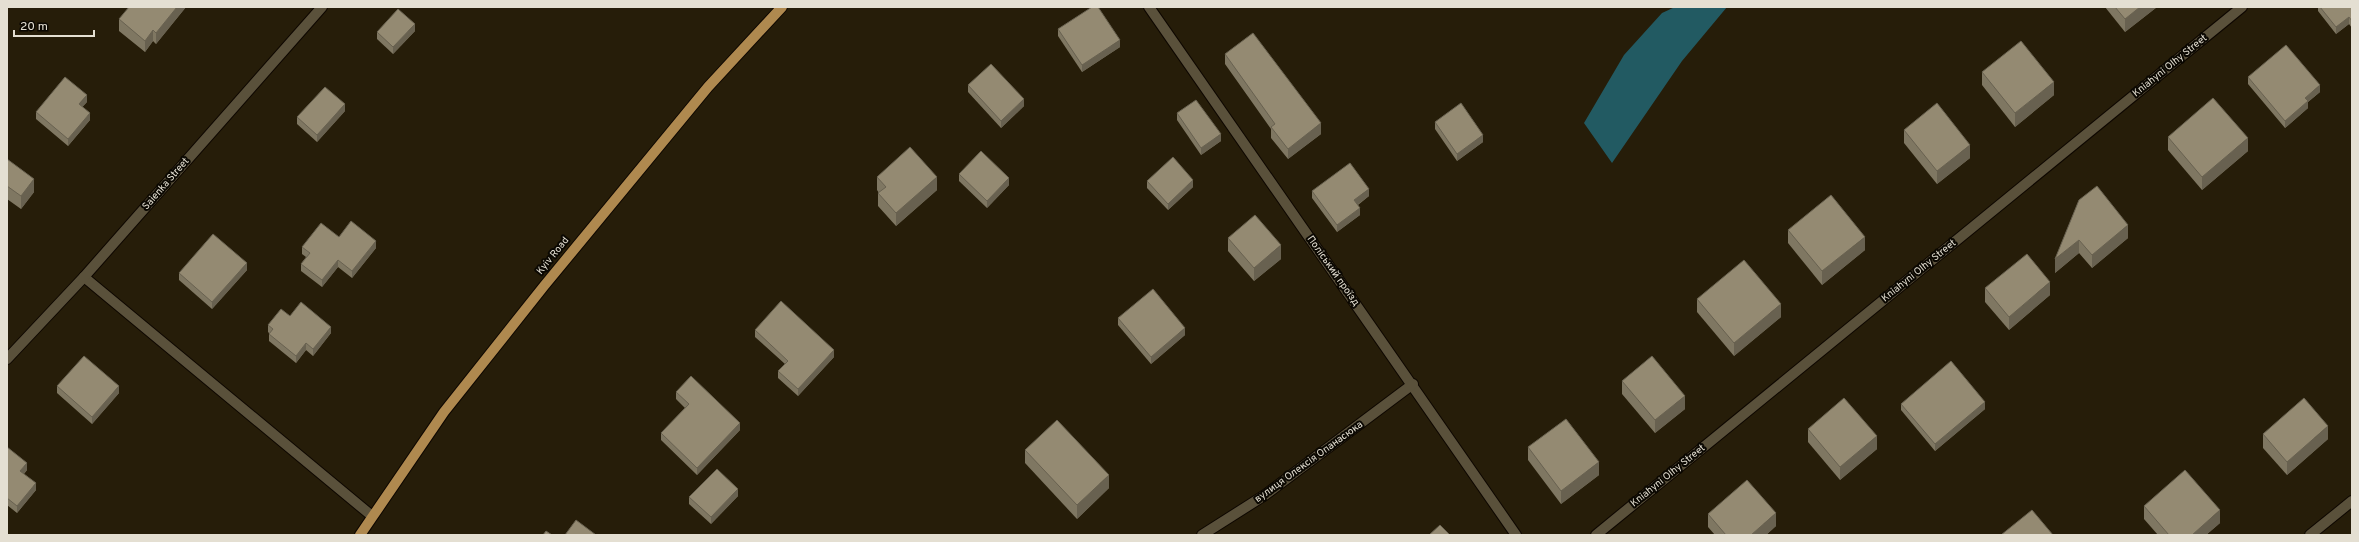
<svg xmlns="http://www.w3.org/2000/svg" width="2359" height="542" font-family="Overpass,sans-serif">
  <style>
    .water { fill: #225a62 }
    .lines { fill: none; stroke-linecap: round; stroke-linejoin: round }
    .minor-casing { stroke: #0e0700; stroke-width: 12 }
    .major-casing { stroke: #0e0700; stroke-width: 12 }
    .minor { stroke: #5a513b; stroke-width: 10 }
    .major { stroke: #af894f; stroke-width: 10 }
    .wall { fill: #7f7762 }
    .shaded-wall { fill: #686150 }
    .building { fill: #948a72; stroke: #686150 }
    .labels { text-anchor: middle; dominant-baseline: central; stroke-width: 4; stroke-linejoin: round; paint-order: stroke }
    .street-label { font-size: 10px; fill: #e4dfd2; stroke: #0b0802 }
  </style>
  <rect width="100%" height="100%" fill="#261d09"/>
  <polygon class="water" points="1675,7 1727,7 1682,61 1612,163 1584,123 1624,55 1662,13"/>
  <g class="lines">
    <defs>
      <g id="minor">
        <polyline points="1149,7 1516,535"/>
        <polyline points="84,277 372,516"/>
        <polyline points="7,359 84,277 322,7"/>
        <polyline points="1202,535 1265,495 1413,384"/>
        <polyline points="1596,535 2242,7"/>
        <polyline points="2310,535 2352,501"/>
      </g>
      <polyline id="major" points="360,535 444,412 544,286 708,87 782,7"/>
    </defs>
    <use href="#minor" class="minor-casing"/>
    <use href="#major" class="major-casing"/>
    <use href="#minor" class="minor"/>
    <use href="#major" class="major"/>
  </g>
  <g class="wall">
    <polygon points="186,7 156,44 153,41 145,52 119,31 119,19"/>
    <polygon points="2105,7 2157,7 2125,32"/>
    <polygon points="2318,7 2352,7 2352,28 2349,24 2336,34 2318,11"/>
    <polygon points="1058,29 1120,47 1082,72 1058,36"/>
    <polygon points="415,31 393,54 377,39 377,32"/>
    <polygon points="1225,54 1321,134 1288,159 1271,138 1271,129 1225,64"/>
    <polygon points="1982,72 2054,95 2015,127 1982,85"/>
    <polygon points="2248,77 2320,92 2308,102 2308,108 2285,128 2248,84"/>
    <polygon points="968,85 1024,106 1001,128 968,92"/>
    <polygon points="87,102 82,107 90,120 68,146 36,119 36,112"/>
    <polygon points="345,111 317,142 297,124 297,117"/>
    <polygon points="1177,113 1221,141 1201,155 1177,120"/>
    <polygon points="1435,122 1483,142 1457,161 1435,129"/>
    <polygon points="1904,130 1970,158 1937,184 1904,143"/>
    <polygon points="2168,137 2248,151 2202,190 2168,150"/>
    <polygon points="7,159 34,192 21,209 7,199"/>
    <polygon points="959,174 1009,185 987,208 959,181"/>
    <polygon points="877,177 937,190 896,226 878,206 878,193 879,193 877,190"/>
    <polygon points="1147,181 1193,187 1168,210 1147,188"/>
    <polygon points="1312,191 1369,196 1358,205 1360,215 1337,232 1312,198"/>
    <polygon points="2079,200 2128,238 2092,268 2079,253 2055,273"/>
    <polygon points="1788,230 1865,250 1822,285 1788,243"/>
    <polygon points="339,237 376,248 352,278 338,267 322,287 301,271 301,264 306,257 302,254 302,247"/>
    <polygon points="1228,238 1281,259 1254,281 1228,251"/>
    <polygon points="247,270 212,309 179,280 179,273"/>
    <polygon points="1985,288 2050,295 2009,330 1985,302"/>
    <polygon points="1697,299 1781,317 1734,356 1697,312"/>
    <polygon points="1118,318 1185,335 1151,364 1118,325"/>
    <polygon points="268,325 331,333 313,356 306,350 296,363 269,341 269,333 268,332"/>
    <polygon points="755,330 834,357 798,396 778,378 778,371 785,364 755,337"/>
    <polygon points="1622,381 1685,409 1655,433 1622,394"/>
    <polygon points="57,386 119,393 92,424 57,393"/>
    <polygon points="676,392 740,430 697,475 661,440 661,433 685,408 676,399"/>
    <polygon points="1901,404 1985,409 1935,451 1901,410"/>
    <polygon points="1808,429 1877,449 1840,480 1808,442"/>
    <polygon points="2263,434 2328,439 2287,475 2263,448"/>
    <polygon points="7,447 27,470 24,474 36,490 17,513 7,505"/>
    <polygon points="1528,447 1599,475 1561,504 1528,460"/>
    <polygon points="1025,450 1109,488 1077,519 1025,463"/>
    <polygon points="738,496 711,524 689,504 689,497"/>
    <polygon points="2144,506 2220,523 2206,535 2158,535 2144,519"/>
    <polygon points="1708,514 1776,526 1766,535 1715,535 1708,527"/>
  </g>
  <g class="shaded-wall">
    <polygon points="177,7 186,7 156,44 156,33"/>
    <polygon points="2140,7 2157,7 2125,32 2125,19"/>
    <polygon points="2349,17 2349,24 2336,34 2336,27"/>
    <polygon points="415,24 415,31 393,54 393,47"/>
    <polygon points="153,30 153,41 145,52 145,41"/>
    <polygon points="1120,40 1120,47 1082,72 1082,65"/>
    <polygon points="2054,82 2054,95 2015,127 2015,113"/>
    <polygon points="2320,85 2320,92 2308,102 2308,108 2285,128 2285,121 2305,98"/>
    <polygon points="87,95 87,102 79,111 79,104"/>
    <polygon points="1024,99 1024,106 1001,128 1001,121"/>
    <polygon points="345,104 345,111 317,142 317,135"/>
    <polygon points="90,113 90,120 68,146 68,139"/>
    <polygon points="1321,123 1321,134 1288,159 1288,149"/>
    <polygon points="1221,134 1221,141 1201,155 1201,148"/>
    <polygon points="1483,135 1483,142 1457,161 1457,154"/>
    <polygon points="2248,138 2248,151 2202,190 2202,177"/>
    <polygon points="1970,145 1970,158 1937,184 1937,171"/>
    <polygon points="937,177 937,190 896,226 896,213"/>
    <polygon points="1009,178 1009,185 987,208 987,201"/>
    <polygon points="34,179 34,192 21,209 21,196"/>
    <polygon points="1193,180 1193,187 1168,210 1168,204"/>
    <polygon points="1369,189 1369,196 1354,207 1354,200"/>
    <polygon points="1360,208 1360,215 1337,232 1337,225"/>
    <polygon points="2128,225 2128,238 2092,268 2092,255"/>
    <polygon points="1865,237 1865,250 1822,285 1822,271"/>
    <polygon points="2079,240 2079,253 2055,273 2055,259"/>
    <polygon points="376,241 376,248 352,278 352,271"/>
    <polygon points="1281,245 1281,259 1254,281 1254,268"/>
    <polygon points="338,260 338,267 322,287 322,280"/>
    <polygon points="247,263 247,270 212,309 212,302"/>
    <polygon points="2050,282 2050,295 2009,330 2009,317"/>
    <polygon points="1781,304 1781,317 1734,356 1734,343"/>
    <polygon points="331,327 331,333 313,356 313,349"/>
    <polygon points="1185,328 1185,335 1151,364 1151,357"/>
    <polygon points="306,343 306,350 296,363 296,356"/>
    <polygon points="834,350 834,357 798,396 798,389"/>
    <polygon points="119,386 119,393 92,424 92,417"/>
    <polygon points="1685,396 1685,409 1655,433 1655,420"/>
    <polygon points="1985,402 1985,409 1935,451 1935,444"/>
    <polygon points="740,423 740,430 697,475 697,468"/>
    <polygon points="2328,426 2328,439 2287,475 2287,462"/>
    <polygon points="1877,436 1877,449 1840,480 1840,467"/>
    <polygon points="1599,462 1599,475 1561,504 1561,491"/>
    <polygon points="27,463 27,470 20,478 20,471"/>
    <polygon points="1109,475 1109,488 1077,519 1077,505"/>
    <polygon points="36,483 36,490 17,513 17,506"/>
    <polygon points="738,489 738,496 711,524 711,517"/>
    <polygon points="2220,510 2220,523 2206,535 2192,535"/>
    <polygon points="1776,513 1776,526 1766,535 1751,535"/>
  </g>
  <g class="building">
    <polygon points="129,7 177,7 156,33 153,30 145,41 119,19"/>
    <polygon points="1092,7 1098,7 1120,40 1082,65 1058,29"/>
    <polygon points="2115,7 2140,7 2125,19"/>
    <polygon points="2320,7 2352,7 2352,21 2349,17 2336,27"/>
    <polygon points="398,9 415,24 393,47 377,32"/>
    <polygon points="1253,33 1321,123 1288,149 1271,127 1275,124 1225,54"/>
    <polygon points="2021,41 2054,82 2015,113 1982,72"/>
    <polygon points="2286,45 2320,85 2305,98 2308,101 2285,121 2248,77"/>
    <polygon points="991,64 1024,99 1001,121 968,85"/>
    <polygon points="65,77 87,95 79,104 90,113 68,139 36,112"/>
    <polygon points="325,87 345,104 317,135 297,117"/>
    <polygon points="2213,98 2248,138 2202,177 2168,137"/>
    <polygon points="1196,100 1221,134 1201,148 1177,113"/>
    <polygon points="1461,103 1483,135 1457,154 1435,122"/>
    <polygon points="1937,103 1970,145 1937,171 1904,130"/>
    <polygon points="910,147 937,177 896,213 878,193 886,187 877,177"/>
    <polygon points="981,151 1009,178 987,201 959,174"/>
    <polygon points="1173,157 1193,180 1168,204 1147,181"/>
    <polygon points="7,159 34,179 21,196 7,186"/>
    <polygon points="1350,163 1369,189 1354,200 1360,208 1337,225 1312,191"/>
    <polygon points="2097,186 2128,225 2092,255 2079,240 2055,259 2079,200"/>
    <polygon points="1831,195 1865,237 1822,271 1788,230"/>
    <polygon points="1255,215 1281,245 1254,268 1228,238"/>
    <polygon points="351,221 376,241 352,271 338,260 322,280 301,264 310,253 302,247 321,223 339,237"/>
    <polygon points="213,234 247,263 212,302 179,273"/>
    <polygon points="2027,254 2050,282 2009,317 1985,288"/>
    <polygon points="1744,260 1781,304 1734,343 1697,299"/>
    <polygon points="1153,289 1185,328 1151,357 1118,318"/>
    <polygon points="781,301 834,350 798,389 778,371 788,361 755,330"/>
    <polygon points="301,302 331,327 313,349 306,343 296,356 269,334 273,329 268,325 281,309 290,316"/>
    <polygon points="84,356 119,386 92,417 57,386"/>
    <polygon points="1652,356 1685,396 1655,420 1622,381"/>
    <polygon points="1951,361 1985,402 1935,444 1901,404"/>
    <polygon points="691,376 740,423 697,468 661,433 689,404 676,392"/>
    <polygon points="1844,398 1877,436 1840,467 1808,429"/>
    <polygon points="2304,398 2328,426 2287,462 2263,434"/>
    <polygon points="1566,419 1599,462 1561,491 1528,447"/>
    <polygon points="1057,420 1109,475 1077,505 1025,450"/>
    <polygon points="7,447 27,463 20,471 36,483 17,506 7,498"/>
    <polygon points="717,469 738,489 711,517 689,497"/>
    <polygon points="2185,470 2220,510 2192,535 2169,535 2144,506"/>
    <polygon points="1747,480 1776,513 1751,535 1726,535 1708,514"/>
    <polygon points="2032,510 2053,535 2001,535"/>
    <polygon points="576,520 596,535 565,535"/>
    <polygon points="1440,525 1450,535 1429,535"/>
    <polygon points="546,531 552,535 543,535"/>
  </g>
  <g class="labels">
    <g class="street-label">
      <text transform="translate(2170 66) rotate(-39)">Kniahyni Olhy Street</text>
      <text transform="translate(166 184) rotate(-49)">Saienka Street</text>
      <text transform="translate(553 256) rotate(-51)">Kyiv Road</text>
      <text transform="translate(1333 271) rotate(55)">Поліський проїзд</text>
      <text transform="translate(1919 271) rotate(-39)">Kniahyni Olhy Street</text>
      <text transform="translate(1309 462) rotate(-36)">вулиця Олексія Опанасюка</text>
      <text transform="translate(1668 476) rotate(-39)">Kniahyni Olhy Street</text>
    </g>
  </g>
  <rect width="2359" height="542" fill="none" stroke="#e4dfd2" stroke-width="16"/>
  <path d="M14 30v6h80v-6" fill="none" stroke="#e4dfd2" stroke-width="2"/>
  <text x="20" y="30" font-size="12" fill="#e4dfd2" stroke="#0b0802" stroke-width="3" paint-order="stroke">20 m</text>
</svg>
